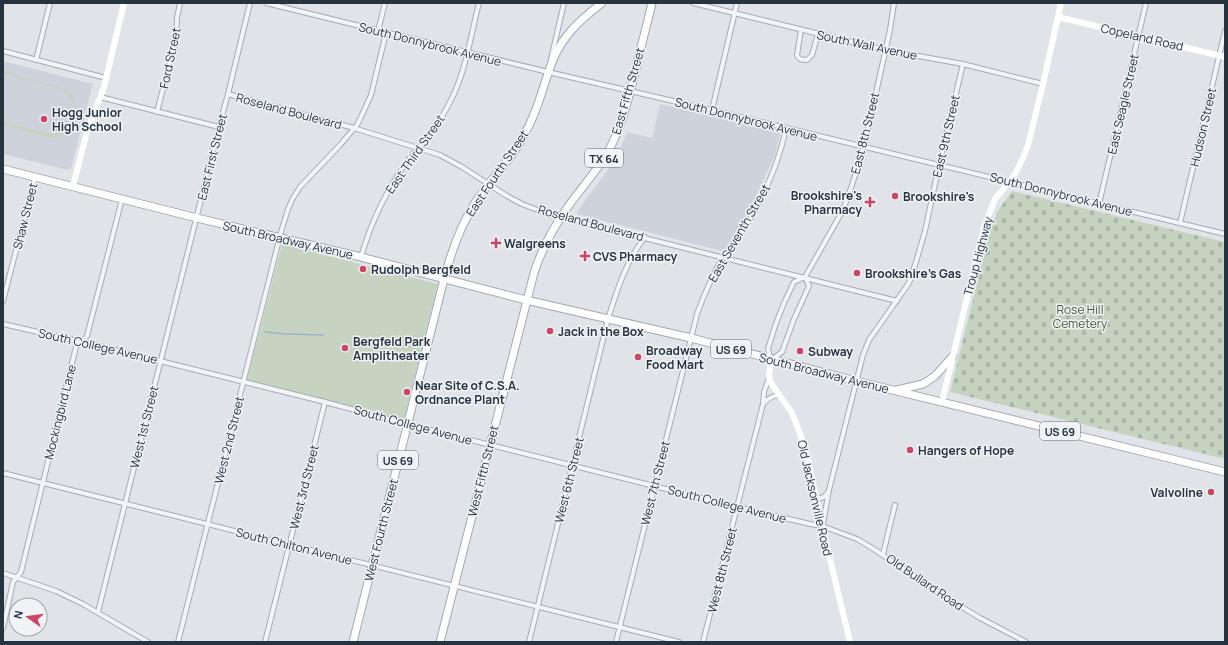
<svg xmlns="http://www.w3.org/2000/svg" width="1228" height="645" font-family="Manrope,sans-serif">
  <style>
    .built { fill: #ced3db }
    .cemetery { fill: url(#cemetery-stones) }
    .park { fill: #c7d3c1 }
    .lines { fill: none; stroke-linecap: round; stroke-linejoin: round }
    .stream { stroke: #9bb5c9; stroke-width: 1.5 }
    .street-casing { stroke: #a5abb3; stroke-width: 6 }
    .primary-casing { stroke: #9fa9b5; stroke-width: 9 }
    .street { stroke: #f3f4f7; stroke-width: 4 }
    .secondary { stroke: #fff; stroke-width: 6 }
    .primary { stroke: #fff; stroke-width: 7 }
    .poi-dot { fill: #ce4564; stroke: #eff3f6; stroke-width: 1.5 }
    .labels { text-anchor: middle; dominant-baseline: central; stroke-width: 3; stroke-linejoin: round; paint-order: stroke }
    .shield { fill: #eff3f6; stroke: #646d77; stroke-width: 1 }
    .shield-label { font-size: 11px; font-weight: bold; fill: #283340 }
    .street-label { font-size: 12px; fill: #283340; stroke: #eff3f6 }
    .poi-label { font-size: 12px; font-weight: bold; fill: #283340; stroke: #eff3f6; text-anchor: start }
    .park-label { font-size: 12px; fill: #405c36; stroke: #eff3f6 }
  </style>
  <defs>
    <pattern id="cemetery-stones" width="16" height="16" patternUnits="userSpaceOnUse"><rect width="16" height="16" fill="#c7d3c1"/><path d="M2 7V4a2 2 0 0 1 4 0v3zM10 15v-3a2 2 0 0 1 4 0v3z" fill="#abb6a7"/></pattern>
  </defs>
  <rect width="100%" height="100%" fill="#e0e4e9"/>
  <g class="built">
    <polygon points="3,61 93,84 71,168 68,170 3,154"/>
    <polygon points="660,104 780,133 776,152 759,190 743,221 726,247 722,251 577,214 579,209 606,172 620,150 627,132 652,138"/>
  </g>
  <polygon class="cemetery" points="1012,191 1225,242 1225,459 950,392 991,227 999,209"/>
  <g class="park">
    <polygon points="3,71 68,90 72,96 75,101 76,110 76,115 72,126 60,136 51,138 3,124 3,122 55,135 65,130 73,119 74,107 72,100 67,93 64,90 3,73"/>
    <polygon points="282,244 438,284 404,419 247,380"/>
  </g>
  <g class="lines">
    <polyline class="stream" points="265,332 285,334 324,335"/>
    <defs>
      <g id="street">
        <polyline points="266,3 548,72 712,110 1225,234"/>
        <polyline points="693,3 885,50 963,64 1043,84"/>
        <path d="M801,30L797,55C799,60 802,60 807,60L812,55L818,34"/>
        <polyline points="378,31 385,3"/>
        <polyline points="3,51 106,78"/>
        <polyline points="551,59 564,3"/>
        <polyline points="36,60 50,3"/>
        <polyline points="228,94 354,128 440,155 462,167 507,196 522,204 548,214 897,301"/>
        <polyline points="100,97 219,127"/>
        <polyline points="712,110 737,3"/>
        <polyline points="157,112 176,38 177,18 180,3"/>
        <polyline points="1099,204 1146,3"/>
        <polyline points="1180,223 1225,31"/>
        <path d="M361,257C371,222 387,189 409,159C415,150 423,144 429,136C437,125 445,112 451,100C466,71 471,34 479,3"/>
        <polyline points="805,277 809,286 794,319 782,352 771,360 768,349 775,326 784,303 794,282 805,277 817,256 843,210 851,188 864,147 890,30 894,3"/>
        <polyline points="3,301 35,177"/>
        <polyline points="3,324 82,342 160,361 325,402 407,424 738,507 810,524 822,526 857,539 872,548 952,601 980,618 1026,642"/>
        <path d="M763,404C768,398 772,396 779,395"/>
        <polyline points="3,473 679,642"/>
        <polyline points="817,499 824,497 828,492"/>
        <polyline points="823,524 829,490 863,355 869,340 909,283 916,262 925,231 939,165 963,64"/>
        <polyline points="883,554 895,505"/>
        <polyline points="3,573 56,591 83,604 148,642"/>
        <polyline points="98,612 219,127 228,94 250,3"/>
        <polyline points="3,628 13,582 21,572 76,347 87,336 122,199"/>
        <polyline points="178,642 281,232 288,209 293,198 300,187 340,145 357,125 361,117 371,95 386,33"/>
        <polyline points="265,642 325,402"/>
        <path d="M529,642L608,319C617,290 626,261 645,237"/>
        <path d="M616,642L697,314C704,295 712,276 722,259C729,247 739,238 746,226C764,196 779,163 786,128"/>
        <polyline points="703,642 763,404 764,392 769,378"/>
      </g>
      <g id="primary">
        <polyline points="3,169 197,218 361,257 526,300 691,338 856,381 1225,472"/>
        <polyline points="897,390 923,384 935,376 953,356"/>
        <path d="M353,642L444,279C451,253 460,226 475,203C485,187 497,174 508,160C515,151 521,141 526,131C539,109 543,84 553,60C563,35 581,19 602,3"/>
        <path d="M440,642L534,273C541,251 552,230 565,211C579,190 595,174 608,152C622,126 629,97 636,68C641,46 647,25 652,3"/>
      </g>
    </defs>
    <use href="#street" class="street-casing"/>
    <use href="#primary" class="primary-casing"/>
    <use href="#street" class="street"/>
    <g class="secondary">
      <polyline points="1058,17 1225,57"/>
      <polyline points="73,186 87,132 104,87 124,3"/>
      <polyline points="771,360 769,376 771,383 792,413 801,436 808,459 822,526 850,642"/>
      <polyline points="942,402 984,227 995,199 1014,176 1023,158 1028,145 1043,84 1061,3"/>
    </g>
    <use href="#primary" class="primary"/>
  </g>
  <g class="poi-dot">
    <circle cx="44" cy="119" r="4"/>
    <circle cx="895" cy="196" r="4"/>
    <path d="M868 196h4v4h4v4h-4v4h-4v-4h-4v-4h4z"/>
    <path d="M494 237h4v4h4v4h-4v4h-4v-4h-4v-4h4z"/>
    <path d="M583 250h4v4h4v4h-4v4h-4v-4h-4v-4h4z"/>
    <circle cx="363" cy="269" r="4"/>
    <circle cx="857" cy="273" r="4"/>
    <circle cx="550" cy="331" r="4"/>
    <circle cx="345" cy="348" r="4"/>
    <circle cx="800" cy="351" r="4"/>
    <circle cx="638" cy="357" r="4"/>
    <circle cx="407" cy="392" r="4"/>
    <circle cx="910" cy="450" r="4"/>
    <circle cx="1211" cy="492" r="4"/>
  </g>
  <g class="labels">
    <g class="shield">
      <rect x="585" y="149" width="38" height="18" rx="3"/>
      <rect x="711" y="340" width="40" height="18" rx="3"/>
      <rect x="1040" y="422" width="40" height="18" rx="3"/>
      <rect x="378" y="451" width="40" height="18" rx="3"/>
    </g>
    <g class="shield-label">
      <text x="604" y="158">TX 64</text>
      <text x="731" y="349">US 69</text>
      <text x="1060" y="431">US 69</text>
      <text x="398" y="460">US 69</text>
    </g>
    <g class="street-label">
      <text transform="translate(1142 37) rotate(13)">Copeland Road</text>
      <text transform="translate(430 44) rotate(14)">South Donnybrook Avenue</text>
      <text transform="translate(867 45) rotate(12)">South Wall Avenue</text>
      <text transform="translate(170 58) rotate(-78)">Ford Street</text>
      <text transform="translate(628 91) rotate(-74)">East Fifth Street</text>
      <text transform="translate(1123 104) rotate(-77)">East Seagle Street</text>
      <text transform="translate(289 111) rotate(15)">Roseland Boulevard</text>
      <text transform="translate(746 119) rotate(14)">South Donnybrook Avenue</text>
      <text transform="translate(1203 127) rotate(-77)">Hudson Street</text>
      <text transform="translate(865 133) rotate(-76)">East 8th Street</text>
      <text transform="translate(946 136) rotate(-77)">East 9th Street</text>
      <text transform="translate(415 154) rotate(-55)">East Third Street</text>
      <text transform="translate(212 157) rotate(-76)">East First Street</text>
      <text transform="translate(497 173) rotate(-56)">East Fourth Street</text>
      <text transform="translate(1061 194) rotate(14)">South Donnybrook Avenue</text>
      <text transform="translate(25 216) rotate(-76)">Shaw Street</text>
      <text transform="translate(591 223) rotate(15)">Roseland Boulevard</text>
      <text transform="translate(739 233) rotate(-60)">East Seventh Street</text>
      <text transform="translate(288 240) rotate(13)">South Broadway Avenue</text>
      <text transform="translate(978 256) rotate(-75)">Troup Highway</text>
      <text transform="translate(98 346) rotate(13)">South College Avenue</text>
      <text transform="translate(824 373) rotate(14)">South Broadway Avenue</text>
      <text transform="translate(60 412) rotate(-76)">Mockingbird Lane</text>
      <text transform="translate(413 425) rotate(15)">South College Avenue</text>
      <text transform="translate(144 427) rotate(-76)">West 1st Street</text>
      <text transform="translate(229 440) rotate(-76)">West 2nd Street</text>
      <text transform="translate(483 471) rotate(-76)">West Fifth Street</text>
      <text transform="translate(569 480) rotate(-76)">West 6th Street</text>
      <text transform="translate(655 483) rotate(-76)">West 7th Street</text>
      <text transform="translate(304 487) rotate(-76)">West 3rd Street</text>
      <text transform="translate(815 498) rotate(77)">Old Jacksonville Road</text>
      <text transform="translate(727 504) rotate(14)">South College Avenue</text>
      <text transform="translate(381 530) rotate(-76)">West Fourth Street</text>
      <text transform="translate(294 546) rotate(14)">South Chilton Avenue</text>
      <text transform="translate(722 570) rotate(-76)">West 8th Street</text>
      <text transform="translate(925 582) rotate(34)">Old Bullard Road</text>
    </g>
    <g class="poi-label">
      <text x="52" y="112">Hogg Junior<tspan x="52" dy="14">High School</tspan></text>
      <text x="862" y="195" text-anchor="end">Brookshire's<tspan x="862" dy="14">Pharmacy</tspan></text>
      <text x="903" y="196">Brookshire's</text>
      <text x="504" y="243">Walgreens</text>
      <text x="593" y="256">CVS Pharmacy</text>
      <text x="371" y="269">Rudolph Bergfeld</text>
      <text x="865" y="273">Brookshire's Gas</text>
      <text x="558" y="331">Jack in the Box</text>
      <text x="353" y="341">Bergfeld Park<tspan x="353" dy="14">Amplitheater</tspan></text>
      <text x="646" y="350">Broadway<tspan x="646" dy="14">Food Mart</tspan></text>
      <text x="808" y="351">Subway</text>
      <text x="415" y="385">Near Site of C.S.A.<tspan x="415" dy="14">Ordnance Plant</tspan></text>
      <text x="918" y="450">Hangers of Hope</text>
      <text x="1203" y="492" text-anchor="end">Valvoline</text>
    </g>
    <g class="park-label">
      <text x="1080" y="309">Rose Hill<tspan x="1080" dy="14">Cemetery</tspan></text>
    </g>
  </g>
  <rect width="1228" height="645" fill="none" stroke="#283340" stroke-width="8"/>
  <g transform="translate(28 617) rotate(284)"><circle r="19" fill="#eff3f6" stroke="#9fa6ad"/>
  <path d="M0-3L7 15L0 10L-7 15Z" fill="#ce4564"/>
  <text y="-6" font-size="11" font-weight="bold" text-anchor="middle" fill="#283340">N</text>
  </g>
</svg>
